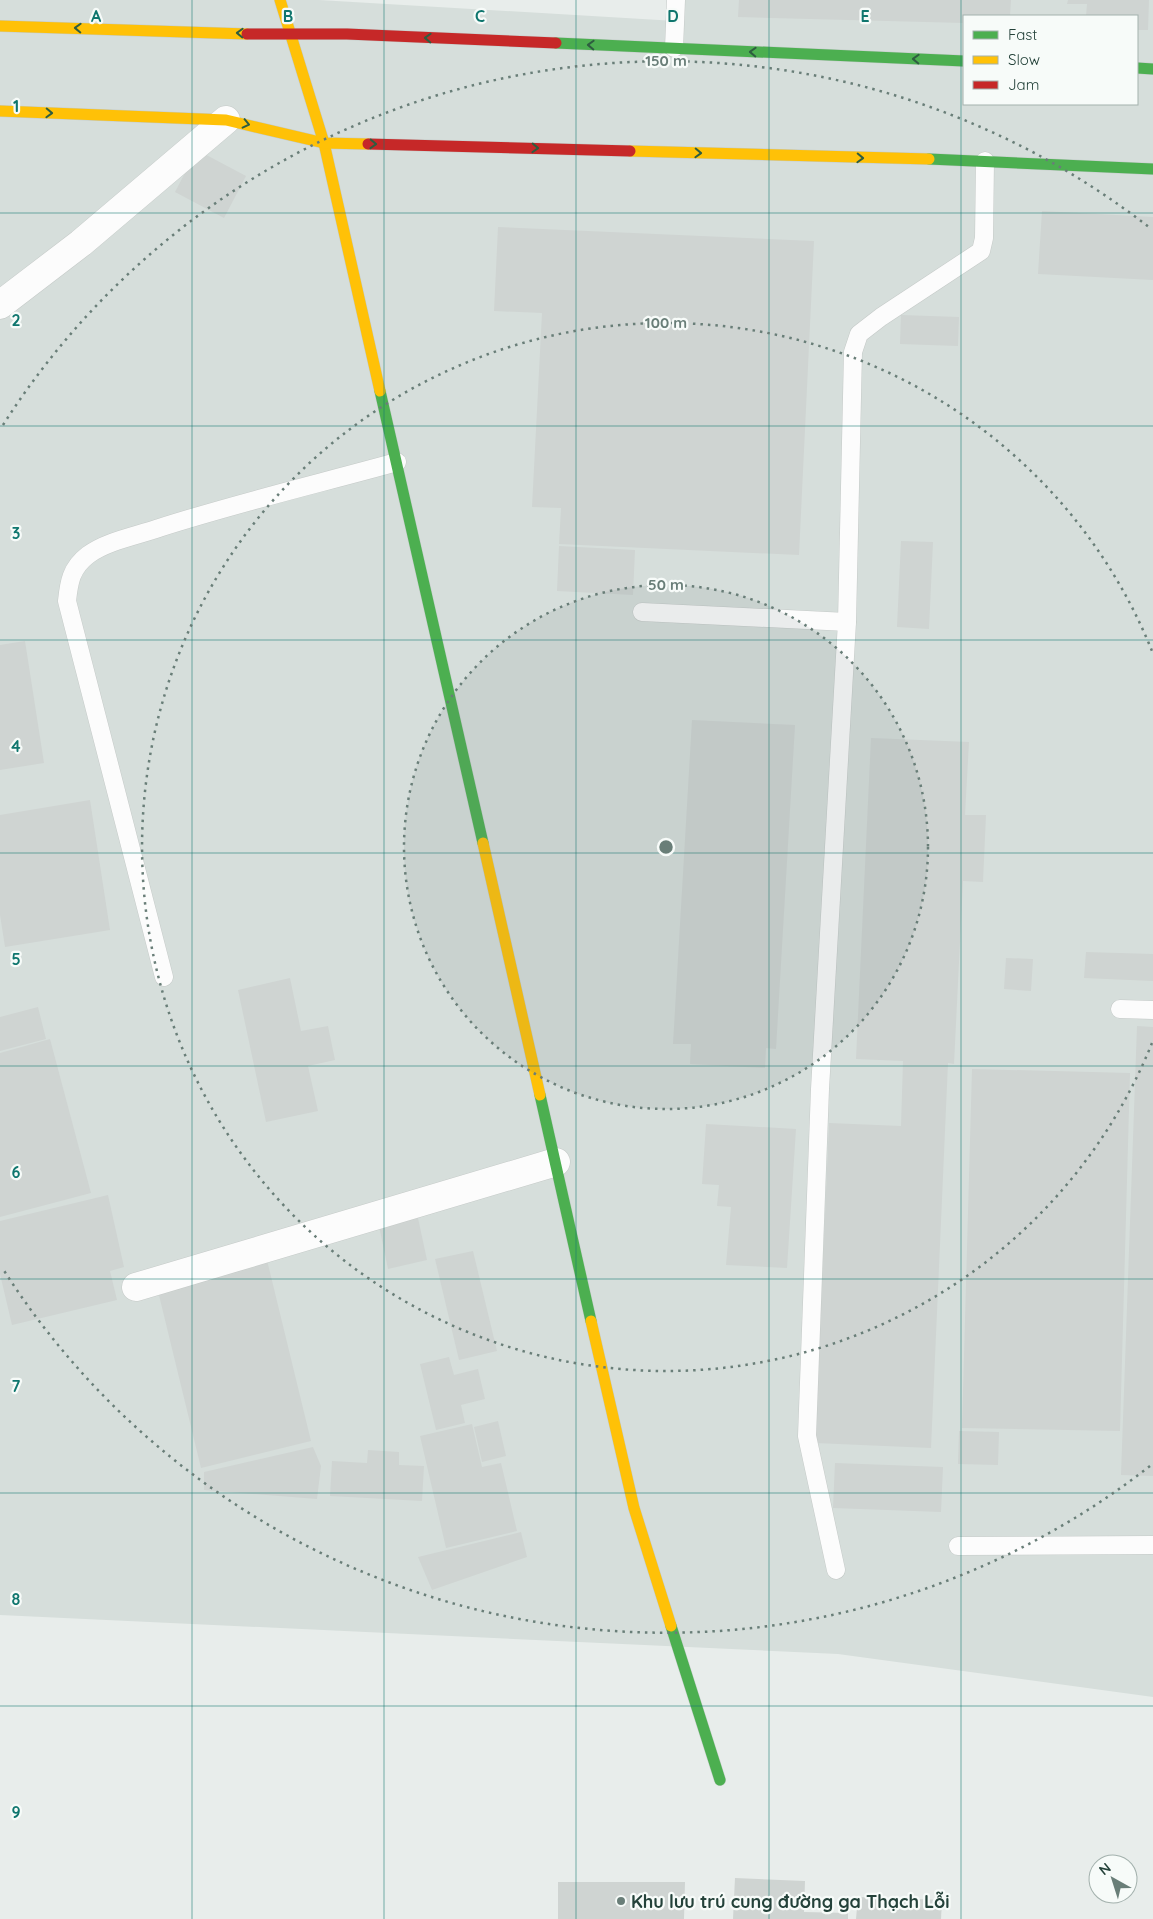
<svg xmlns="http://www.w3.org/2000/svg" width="1153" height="1919" font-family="Quicksand,sans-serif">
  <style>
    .built { fill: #d6dedb; fill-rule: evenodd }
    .building { fill: #cfd4d2 }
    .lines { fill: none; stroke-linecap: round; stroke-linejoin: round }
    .lane-casing { stroke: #c5cac8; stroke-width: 19 }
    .street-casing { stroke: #c5cac8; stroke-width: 29 }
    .fast-casing { stroke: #c3cbc8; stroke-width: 12 }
    .slow-casing { stroke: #c3cbc8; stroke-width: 12 }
    .jam-casing { stroke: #c3cbc8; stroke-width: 12 }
    .lane { stroke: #fcfcfc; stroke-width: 18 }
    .street { stroke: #fcfcfc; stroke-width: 28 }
    .fast { stroke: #4caf50; stroke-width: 11 }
    .slow { stroke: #ffc107; stroke-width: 11 }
    .jam { stroke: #c62828; stroke-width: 11 }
    .oneway { stroke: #2e5d40 }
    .grid { fill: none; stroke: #0f766e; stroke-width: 1; stroke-opacity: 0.55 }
    .ring { fill: none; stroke: #697e78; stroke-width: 2.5; stroke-dasharray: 2.5 5 }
    .poi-dot { fill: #697e78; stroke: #f7fbf9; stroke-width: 2 }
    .labels { text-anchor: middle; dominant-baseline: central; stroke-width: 4.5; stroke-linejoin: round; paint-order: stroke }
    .poi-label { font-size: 18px; font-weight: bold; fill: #24423a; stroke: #f7fbf9; text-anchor: start }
    .grid-label { font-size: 16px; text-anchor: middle; font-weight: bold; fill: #0f766e; stroke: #f7fbf9; stroke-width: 4.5; stroke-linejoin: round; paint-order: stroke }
    .centre { fill: #697e78; stroke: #f7fbf9; stroke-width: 2.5 }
    .ring-label { font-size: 15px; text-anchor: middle; font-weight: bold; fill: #697e78; stroke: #f7fbf9; stroke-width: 4.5; stroke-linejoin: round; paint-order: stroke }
  </style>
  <rect width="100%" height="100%" fill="#e8edeb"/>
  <path class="built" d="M0,0H319L676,21L678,0H1153V1697L838,1654L0,1615ZM964,16H1137V104H964Z"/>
  <g class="building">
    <polygon points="739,0 1011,0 1010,16 964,16 964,23 738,17"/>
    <polygon points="1068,0 1149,0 1148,30 1137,30 1137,16 1086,16 1087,4 1067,4"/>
    <polygon points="197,150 246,176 224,218 175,192"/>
    <polygon points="1042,211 1153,217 1153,280 1038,274"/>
    <polygon points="498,227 814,241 799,555 559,544 561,508 532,507 542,313 494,311"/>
    <polygon points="901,315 959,317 958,346 900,344"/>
    <polygon points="901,541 933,542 929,629 897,627"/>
    <polygon points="559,546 635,550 633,595 557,591"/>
    <polygon points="25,641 44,763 0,770 0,645"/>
    <polygon points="692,720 795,725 776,1049 766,1048 765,1068 690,1064 691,1044 673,1044"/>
    <polygon points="871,738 969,742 965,815 986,815 983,882 963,881 954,1064 948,1063 931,1448 815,1443 829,1123 901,1126 903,1061 856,1059"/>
    <polygon points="90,800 110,930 5,947 0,915 0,815"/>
    <polygon points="1086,952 1153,954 1153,981 1084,978"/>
    <polygon points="1006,958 1033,959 1031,991 1004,989"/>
    <polygon points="290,978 301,1031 328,1026 335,1060 308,1066 318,1111 266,1122 238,990"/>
    <polygon points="38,1007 46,1039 0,1051 0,1017"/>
    <polygon points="1137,1026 1153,1027 1153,1476 1121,1475"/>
    <polygon points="50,1039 91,1193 0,1217 0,1053"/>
    <polygon points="972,1069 1130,1073 1120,1431 962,1428"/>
    <polygon points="706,1124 796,1129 787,1268 726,1265 731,1207 717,1206 719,1185 702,1184"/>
    <polygon points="108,1195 124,1267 110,1271 117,1300 12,1325 0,1274 0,1221"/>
    <polygon points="418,1218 427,1260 388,1269 379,1226"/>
    <polygon points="473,1251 497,1351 459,1360 435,1259"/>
    <polygon points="267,1260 311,1441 201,1468 157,1287"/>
    <polygon points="449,1357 454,1375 478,1369 485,1399 461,1405 465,1423 436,1430 420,1364"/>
    <polygon points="498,1421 506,1456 482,1462 474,1427"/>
    <polygon points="472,1424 482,1467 501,1463 517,1531 446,1548 420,1436"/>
    <polygon points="959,1431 999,1432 998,1465 958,1464"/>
    <polygon points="313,1447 321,1466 317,1499 204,1490 204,1472"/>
    <polygon points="368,1450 399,1452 399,1465 424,1466 422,1501 330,1496 332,1461 367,1463"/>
    <polygon points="835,1463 943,1467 941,1512 833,1508"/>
    <polygon points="521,1532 527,1557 432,1590 418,1557"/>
    <polygon points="735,1878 805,1881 804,1912 848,1913 848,1919 733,1919"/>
    <polygon points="558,1882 685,1882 684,1919 558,1919"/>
    <polygon points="858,1897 942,1900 941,1919 856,1919"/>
  </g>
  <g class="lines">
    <defs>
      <g id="lane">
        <polyline points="674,48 676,0"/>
        <polyline points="642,612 847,622"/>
        <path d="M164,977L67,601C69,582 71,568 88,555C107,541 136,536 159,528C237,503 317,484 397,462"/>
        <polyline points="1120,1009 1153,1010"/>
        <polyline points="958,1546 1153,1545"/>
        <polyline points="836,1570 807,1436 820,1089 847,622 853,352 859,334 881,317 981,251 984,238 985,161"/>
      </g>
      <g id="street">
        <polyline points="0,305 81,243 226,120"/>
        <polyline points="136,1287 556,1162"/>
      </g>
      <g id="fast">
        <polyline points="556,43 964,61"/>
        <polyline points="1137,68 1153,69"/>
        <polyline points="929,159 1153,169"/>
        <polyline points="380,391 483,843"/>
        <polyline points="540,1095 591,1321"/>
        <polyline points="671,1626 720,1780"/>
      </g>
      <g id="slow">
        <polyline points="280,0 324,143 380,391"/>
        <polyline points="0,26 247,34"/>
        <polyline points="0,111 226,120 324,143 368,144"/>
        <polyline points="630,151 929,159"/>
        <polyline points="483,843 540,1095"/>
        <polyline points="591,1321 634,1508 671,1626"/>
      </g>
      <g id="jam">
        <polyline points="247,34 347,34 556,43"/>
        <polyline points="368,144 630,151"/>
      </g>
    </defs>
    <use href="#lane" class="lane-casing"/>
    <use href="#street" class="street-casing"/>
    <use href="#fast" class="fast-casing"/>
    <use href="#slow" class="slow-casing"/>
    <use href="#jam" class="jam-casing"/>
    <use href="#lane" class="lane"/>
    <use href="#street" class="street"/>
    <use href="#fast" class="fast"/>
    <use href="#slow" class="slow"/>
    <use href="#jam" class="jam"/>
  </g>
  <defs><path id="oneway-chevron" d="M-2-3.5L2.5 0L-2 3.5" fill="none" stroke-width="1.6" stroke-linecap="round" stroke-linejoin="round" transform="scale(1.25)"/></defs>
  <g class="oneway">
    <use href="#oneway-chevron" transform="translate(78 28) rotate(-178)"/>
    <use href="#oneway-chevron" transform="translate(240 33) rotate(-178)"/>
    <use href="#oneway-chevron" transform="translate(428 38) rotate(-178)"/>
    <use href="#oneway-chevron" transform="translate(591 45) rotate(-178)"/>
    <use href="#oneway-chevron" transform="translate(753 52) rotate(-178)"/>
    <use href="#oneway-chevron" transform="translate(916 59) rotate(-178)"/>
    <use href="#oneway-chevron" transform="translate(49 113) rotate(2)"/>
    <use href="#oneway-chevron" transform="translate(246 124) rotate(13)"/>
    <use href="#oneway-chevron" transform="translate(373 144) rotate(2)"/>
    <use href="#oneway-chevron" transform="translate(535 148) rotate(2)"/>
    <use href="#oneway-chevron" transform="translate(698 153) rotate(2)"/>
    <use href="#oneway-chevron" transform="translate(860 158) rotate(2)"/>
  </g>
  <path class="grid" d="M192,0V1919M384,0V1919M576,0V1919M769,0V1919M961,0V1919M0,213H1153M0,426H1153M0,640H1153M0,853H1153M0,1066H1153M0,1279H1153M0,1493H1153M0,1706H1153"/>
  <circle cx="666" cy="847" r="262" fill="#697e78" fill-opacity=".12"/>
  <g class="ring">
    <circle cx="666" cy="847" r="262"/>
    <path d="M1152 1043A524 524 0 1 1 1152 651"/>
    <path d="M1150 1466A786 786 0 0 1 3 1269M3 425A786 786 0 0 1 1150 228"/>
  </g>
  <circle class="poi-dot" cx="621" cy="1901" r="5"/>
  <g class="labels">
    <g class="poi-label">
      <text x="631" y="1901">Khu lưu trú cung đường ga Thạch Lỗi</text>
    </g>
  </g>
  <g class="grid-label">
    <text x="96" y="22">A</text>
    <text x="288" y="22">B</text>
    <text x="480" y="22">C</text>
    <text x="673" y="22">D</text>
    <text x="865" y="22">E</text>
    <text x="16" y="112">1</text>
    <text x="16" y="326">2</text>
    <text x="16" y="539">3</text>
    <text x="16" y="752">4</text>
    <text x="16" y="965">5</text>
    <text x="16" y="1178">6</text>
    <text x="16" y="1392">7</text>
    <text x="16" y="1605">8</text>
    <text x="16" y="1818">9</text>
  </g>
  <circle cx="666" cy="847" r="8" class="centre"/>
  <g class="ring-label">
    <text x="666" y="66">150 m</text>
    <text x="666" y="328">100 m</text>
    <text x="666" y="590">50 m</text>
  </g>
  <rect x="963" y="15" width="175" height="90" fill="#f7fbf9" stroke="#a3b1ad"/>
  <rect x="973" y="31" width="25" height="8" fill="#4caf50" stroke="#a3b1ad"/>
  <text x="1008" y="40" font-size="15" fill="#24423a">Fast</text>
  <rect x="973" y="56" width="25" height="8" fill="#ffc107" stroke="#a3b1ad"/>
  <text x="1008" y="65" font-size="15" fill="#24423a">Slow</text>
  <rect x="973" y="81" width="25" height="8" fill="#c62828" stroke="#a3b1ad"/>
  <text x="1008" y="90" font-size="15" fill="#24423a">Jam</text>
  <g transform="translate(1113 1879) rotate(321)"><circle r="24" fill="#f7fbf9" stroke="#a3b1ad"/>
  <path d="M0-4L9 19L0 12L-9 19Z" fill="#697e78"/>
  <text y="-8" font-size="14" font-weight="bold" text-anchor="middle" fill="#24423a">N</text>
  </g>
</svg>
